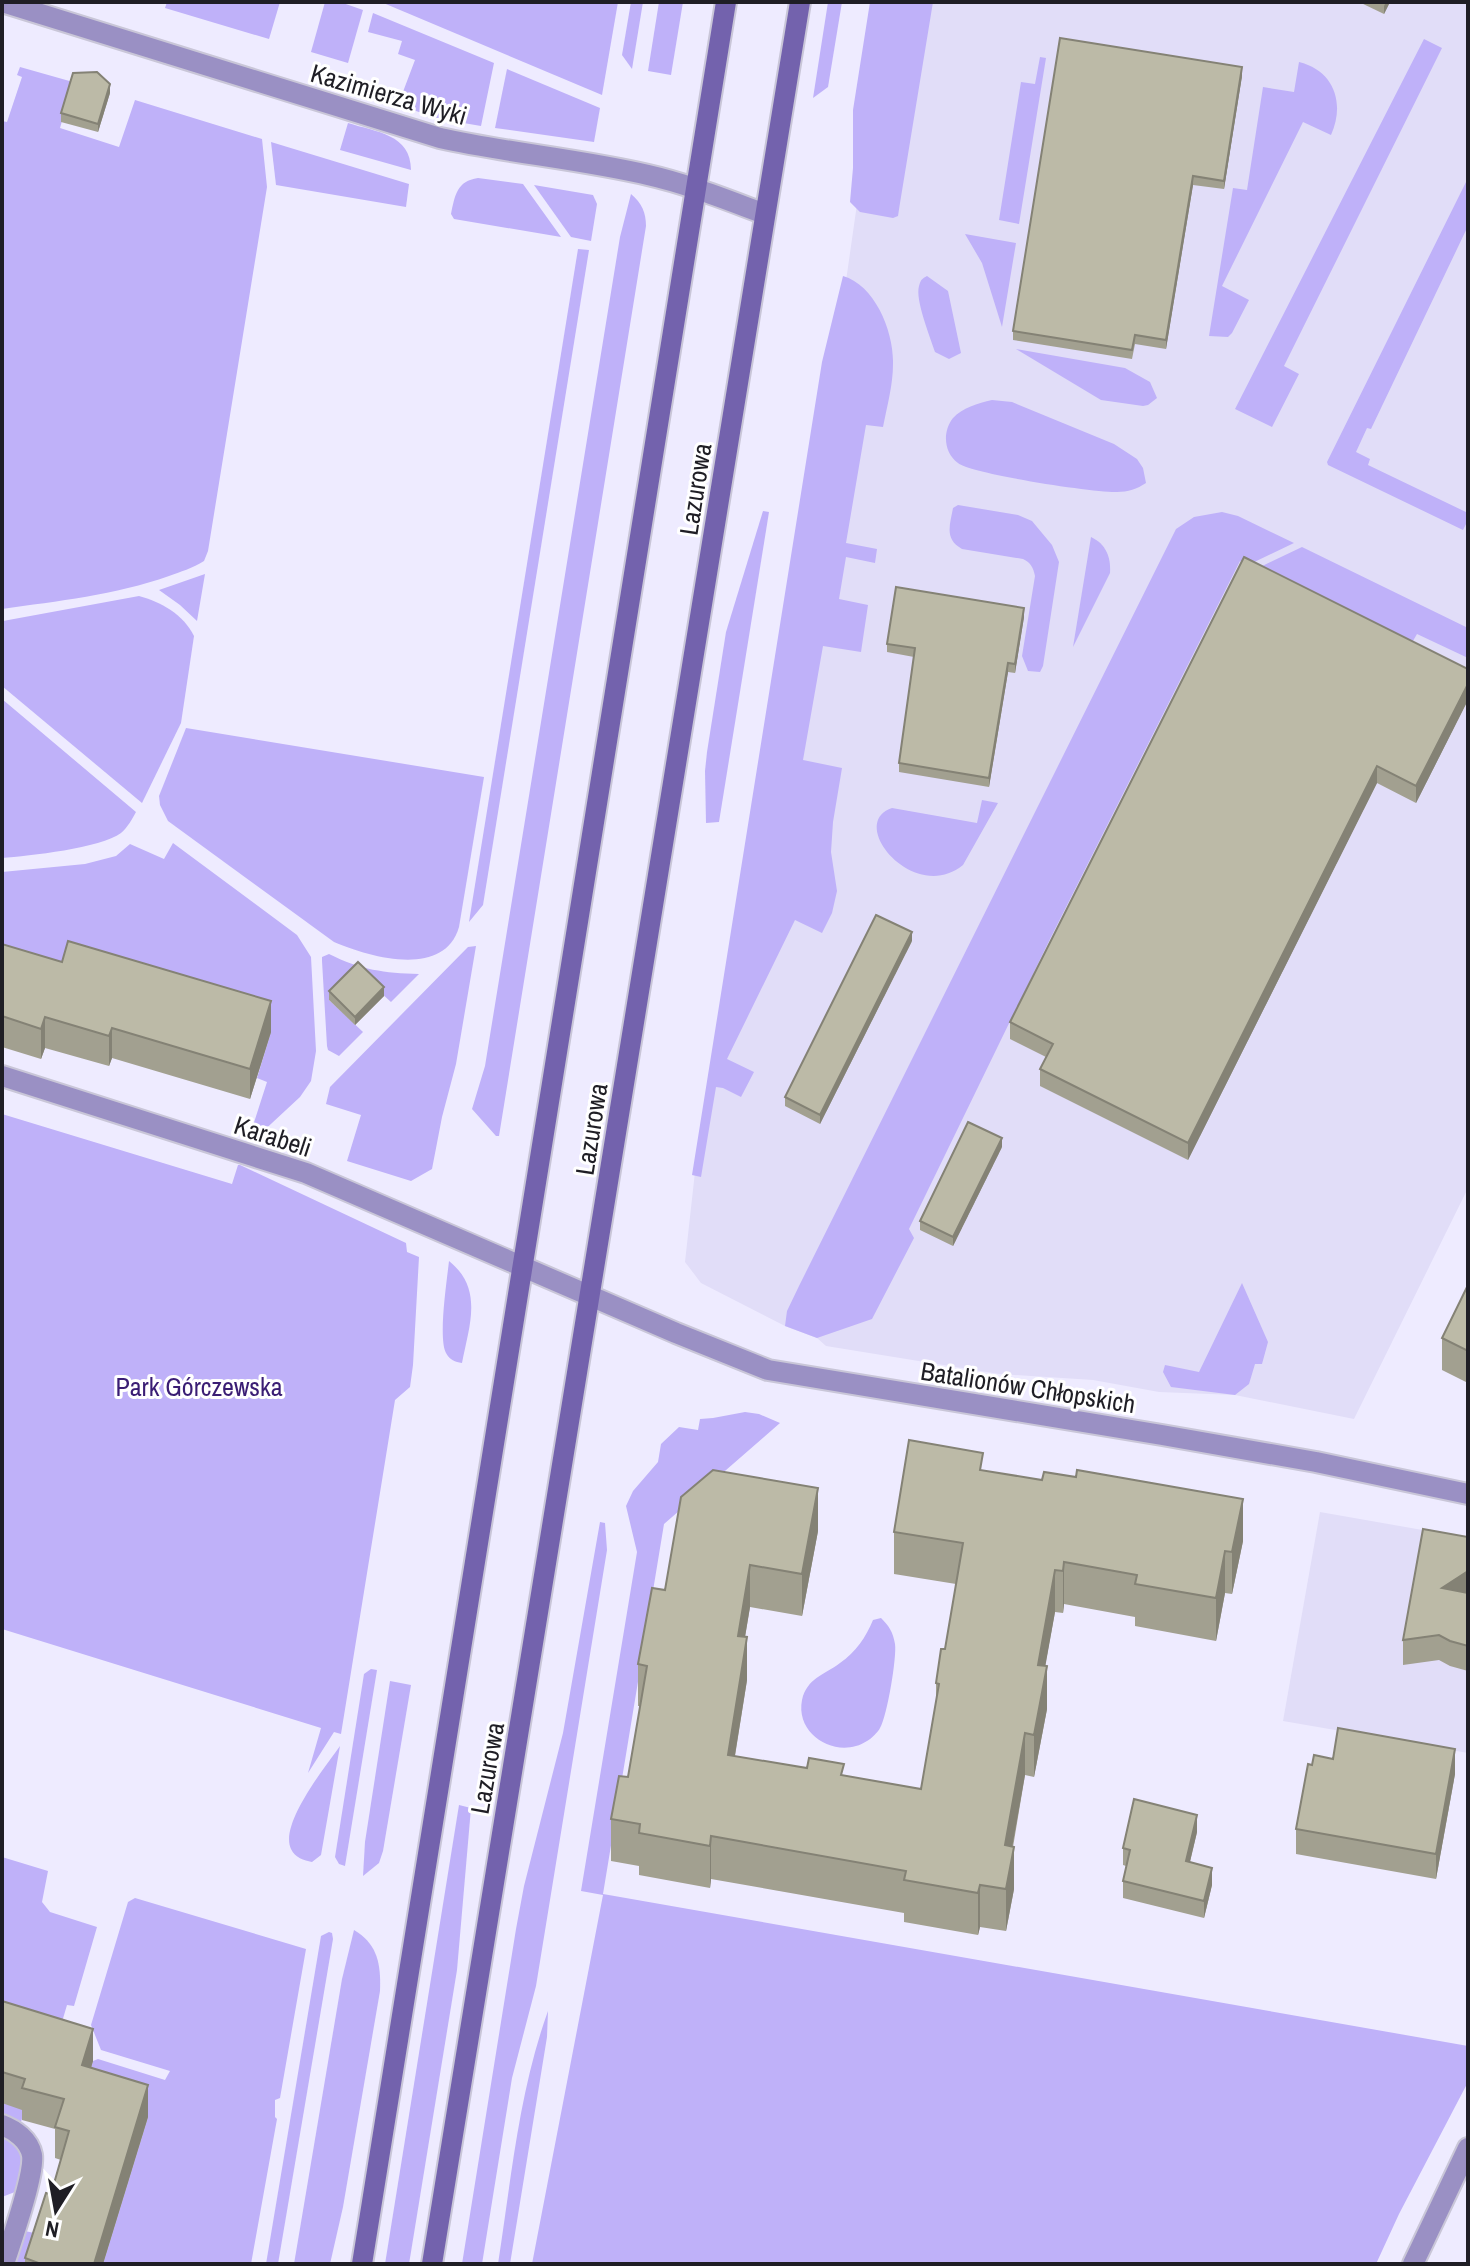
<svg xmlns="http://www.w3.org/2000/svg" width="1470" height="2266" font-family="'Archivo Narrow',sans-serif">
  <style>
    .built { fill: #e1ddf8 }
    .green { fill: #bfb1f9 }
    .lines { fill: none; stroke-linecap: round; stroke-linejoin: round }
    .street-casing { stroke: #c9c6d8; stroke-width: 24 }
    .secondary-casing { stroke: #c9c6d8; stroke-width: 24 }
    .street { stroke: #9a90c4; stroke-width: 20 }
    .secondary { stroke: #7362ad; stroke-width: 20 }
    .wall { fill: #a2a090 }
    .shaded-wall { fill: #848275 }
    .building { fill: #bcbaa7; stroke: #848275; stroke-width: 2 }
    .labels { text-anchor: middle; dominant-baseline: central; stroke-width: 6; stroke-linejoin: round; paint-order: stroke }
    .street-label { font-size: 26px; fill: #1f1e25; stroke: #fff }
    .park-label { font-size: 26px; fill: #3a1d74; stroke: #fff }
  </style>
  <rect width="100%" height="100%" fill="#eeebff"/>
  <g class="built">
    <polygon points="874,2 1468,2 1468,1188 1354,1419 1235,1395 1159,1392 1093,1380 999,1374 826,1346 817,1338 785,1326 701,1283 685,1262 696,1163 847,274 863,162"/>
    <polygon points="1320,1512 1468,1538 1468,1753 1283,1721"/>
  </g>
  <g class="green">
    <polygon points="167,2 280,2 269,39 165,8"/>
    <polygon points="325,2 340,2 363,10 348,63 311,52"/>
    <polygon points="381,2 618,2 602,95"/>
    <polygon points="631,2 643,2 632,69 622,55"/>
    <polygon points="659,2 683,2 671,75 648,71"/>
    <polygon points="828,2 842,2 828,87 813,98"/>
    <polygon points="870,2 933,2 900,203 898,216 893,218 860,212 850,202 853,168 853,110"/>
    <polygon points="373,13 494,63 481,126 440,119 398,105 415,60 398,54 402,41 368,32"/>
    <polygon points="1424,39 1442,48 1284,366 1299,374 1272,427 1235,409"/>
    <polygon points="1040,57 1046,58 1019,224 999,220 1021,82 1035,84"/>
    <path d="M1299,62C1335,71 1345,104 1331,135L1303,122L1222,286L1249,300L1232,333L1228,337L1209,336L1233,188L1247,190L1263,87L1294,92Z"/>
    <path d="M20,67L73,82L60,128L119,147L135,100L262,139L267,187L208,551L204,561C193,568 180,572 169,576C115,595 58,601 2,609V121L7,122L22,77L17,75Z"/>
    <polygon points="507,69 600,108 594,142 495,128"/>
    <path d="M348,123C376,132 411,134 411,170L340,150Z"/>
    <polygon points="271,142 409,184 406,207 276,185"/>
    <path d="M478,178L523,184L561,237L454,219L451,214C455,195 457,181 478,178Z"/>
    <polygon points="1468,178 1468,226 1371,429 1367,428 1356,452 1370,459 1368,465 1468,513 1468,520 1463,530 1328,465 1327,462"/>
    <polygon points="534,185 593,195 597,204 591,241 571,237"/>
    <path d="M631,194C642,203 646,213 646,226L499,1136H496L472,1109L485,1066L620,237Z"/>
    <polygon points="965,234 1016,243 1002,327 982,263"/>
    <polygon points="578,249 589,250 483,905 469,922"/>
    <path d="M843,276C875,285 894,332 893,364C893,385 887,406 883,427L866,425L846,543L877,549L875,563L846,557L839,599L868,605L861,652L823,646L803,760L842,768L833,822L831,852L837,891L832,913L822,933L795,920L727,1059L754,1072L741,1097L723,1088L716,1087L701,1177L692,1175L822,362Z"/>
    <path d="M927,276L948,291L961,353L949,359L935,352C930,336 915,300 919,286C921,279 922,279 927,276Z"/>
    <polygon points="1016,349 1125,368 1150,382 1157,398 1148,405 1143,406 1101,400"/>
    <path d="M992,400L1012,402L1114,444L1137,459L1143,468L1146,483C1137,489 1128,492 1117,492C1096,493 971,474 958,463C944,453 942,432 953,418C962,408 978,403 992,400Z"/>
    <path d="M958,505L1018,515L1032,521L1052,545L1059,562L1043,666L1040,672L1028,671L1022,656L1035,576C1033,567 1031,563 1023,559L962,549C944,539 950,525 953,508Z"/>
    <polygon points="763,511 769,512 719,822 706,823 705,771 707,752 726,632"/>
    <polygon points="1222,512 1238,516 1294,543 1248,565 1240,561 1051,937 909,1229 914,1238 872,1319 817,1338 785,1326 787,1311 799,1286 1176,529 1194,517"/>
    <path d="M1091,537C1106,544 1111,557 1110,573L1073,647Z"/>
    <polygon points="1302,547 1468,628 1468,658 1417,634 1410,646 1256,569"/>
    <polygon points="205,574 197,621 180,605 159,590"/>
    <path d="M139,596C161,602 183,614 194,636L181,723L142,803L2,686L3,621Z"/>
    <path d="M2,699L136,812C132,819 128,827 121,833C101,848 29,856 2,858Z"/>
    <path d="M186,728L484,777L459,927C444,979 369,957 334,942L168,821L160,805L159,796Z"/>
    <path d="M982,800L998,803L963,865C914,905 846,823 892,808L977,823Z"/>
    <polygon points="173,843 297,935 311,957 316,1051 311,1081 300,1097 258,1136 249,1138 267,1082 257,1078 270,1035 68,972 2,975 2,872 85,864 116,856 130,844 164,859"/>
    <polygon points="476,946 456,1064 442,1117 432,1169 411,1181 347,1161 361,1115 326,1104 330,1087 468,947"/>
    <path d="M329,954C361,970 384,973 419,974L391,1002L357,971L329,1000L363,1032L339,1056L328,1050L327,1046L322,961V957Z"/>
    <polygon points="2,1114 232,1184 238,1165 240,1165 406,1243 407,1252 419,1257 413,1365 410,1387 395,1400 341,1734 334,1732 308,1773 321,1728 2,1629"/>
    <path d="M449,1261C484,1289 469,1326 462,1363C455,1362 450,1360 446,1353C438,1338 447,1280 449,1261Z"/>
    <polygon points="1242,1283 1268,1342 1262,1364 1255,1364 1249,1384 1235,1395 1171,1387 1163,1372 1165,1365 1199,1372"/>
    <polygon points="745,1412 759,1414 780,1423 664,1524 603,1894 1468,2046 1468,2082 1399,2214 1376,2264 532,2264 603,1895 581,1891 637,1552 626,1506 633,1491 658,1462 661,1444 679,1427 698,1430 700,1419 713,1418"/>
    <polygon points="600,1522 605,1523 607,1550 536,1986 512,2078 482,2264 462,2264 516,1929 524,1886 563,1733"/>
    <path d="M881,1618C889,1626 893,1632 895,1644C897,1657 887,1717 880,1728C878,1732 871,1739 867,1741C838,1760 795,1736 802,1700C807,1678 824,1675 840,1663C856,1652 866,1637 873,1620Z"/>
    <polygon points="371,1669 377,1670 345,1866 339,1864 335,1857 364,1674"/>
    <polygon points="390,1681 411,1685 383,1851 379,1863 363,1876 365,1842"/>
    <path d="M340,1746L321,1855L312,1862C304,1860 295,1858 291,1849C279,1824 326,1766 340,1746Z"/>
    <polygon points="459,1805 471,1808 457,1970 409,2264 385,2264"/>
    <polygon points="2,1857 48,1871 42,1902 50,1912 97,1927 74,2006 67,2005 54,2049 2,2033"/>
    <polygon points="135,1898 306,1949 280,2098 275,2100 275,2117 277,2119 251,2264 103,2264 148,2117 82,2097 93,2061 98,2059 165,2080 170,2071 101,2050 91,2025 128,1902"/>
    <path d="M354,1930C378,1944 381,1965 380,1991L343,2207L330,2264H294L342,1979Z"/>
    <polygon points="329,1932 332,1933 333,1939 278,2264 266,2264 321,1936"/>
    <path d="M548,2011L547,2037L510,2264H498C511,2180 519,2091 548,2011Z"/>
    <polygon points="2,2098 26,2106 20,2125 2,2119"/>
    <path d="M2,2138C32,2149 26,2165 20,2190L2,2197Z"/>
    <polygon points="25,2231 48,2236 39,2264 15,2264"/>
  </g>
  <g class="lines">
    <defs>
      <g id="street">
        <path d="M2,2L440,138C508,153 579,159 648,175C688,184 727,200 765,214"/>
        <polyline points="2,1076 306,1173 676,1333 768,1370 1162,1435 1316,1462 1468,1494"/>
        <path d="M2,2125C15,2130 29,2140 32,2155C35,2174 11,2242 4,2264"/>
        <polyline points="1413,2264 1468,2148"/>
      </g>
      <g id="secondary">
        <polyline points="362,2264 726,2"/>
        <polyline points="432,2264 800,2"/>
      </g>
    </defs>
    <use href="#street" class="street-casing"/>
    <use href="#secondary" class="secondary-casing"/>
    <use href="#street" class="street"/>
    <use href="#secondary" class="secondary"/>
  </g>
  <g class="wall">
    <polygon points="1359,2 1390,2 1384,14"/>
    <polygon points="1242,76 1224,189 1193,185 1166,349 1135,344 1132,359 1013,340 1013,331"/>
    <polygon points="110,93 98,132 61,122 61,113"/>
    <polygon points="1024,617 1015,673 1008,672 989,787 899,772 899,763 914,657 887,652 887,644"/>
    <polygon points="1468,669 1468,700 1416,803 1377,783 1188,1160 1040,1086 1040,1069 1046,1057 1010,1039 1010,1022"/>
    <polygon points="912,941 820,1124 785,1106 785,1097"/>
    <polygon points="2,944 271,1032 250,1099 112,1058 109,1066 45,1048 41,1059 2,1047"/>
    <polygon points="329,991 384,996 355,1025 329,1000"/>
    <polygon points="1002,1147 953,1246 920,1230 920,1221"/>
    <polygon points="1468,1285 1468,1383 1442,1370 1442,1338"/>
    <polygon points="983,1470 1243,1541 1232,1594 1225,1593 1216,1641 1135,1626 1135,1617 1064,1604 1063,1613 1055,1612 1045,1666 1047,1709 1034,1777 1025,1775 1013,1847 1014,1889 1006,1931 980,1927 978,1935 904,1922 904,1913 711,1879 710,1888 639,1875 639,1866 611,1861 611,1819 628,1777 640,1706 638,1706 638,1664 665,1590 818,1531 802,1616 750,1607 745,1637 747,1680 735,1756 921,1789 936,1703 936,1683 945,1649 956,1584 894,1574 894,1532"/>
    <polygon points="1468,1537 1468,1671 1450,1666 1439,1660 1403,1665 1403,1640"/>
    <polygon points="1333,1759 1455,1774 1436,1879 1296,1854 1296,1829 1312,1765"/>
    <polygon points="1197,1832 1190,1862 1212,1885 1204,1918 1123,1898 1123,1881 1126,1866 1123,1865 1123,1848"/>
    <polygon points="2,2001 93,2061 91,2068 148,2117 103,2264 25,2264 25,2258 51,2194 61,2160 55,2158 55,2129 22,2120 22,2110 2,2103"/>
  </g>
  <g class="shaded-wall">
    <polygon points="1386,2 1390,2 1384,14 1384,6"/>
    <polygon points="1242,67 1242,76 1224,189 1224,181"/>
    <polygon points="110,84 110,93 98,132 98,124"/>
    <polygon points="1193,176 1193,185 1166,349 1166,340"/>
    <polygon points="1024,608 1024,617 1015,673 1015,664"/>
    <polygon points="1008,663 1008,672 989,787 989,778"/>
    <polygon points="1468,684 1468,700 1416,803 1416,786"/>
    <polygon points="1377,766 1377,783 1188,1160 1188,1143"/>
    <polygon points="912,932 912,941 820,1124 820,1115"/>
    <polygon points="384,987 384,996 355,1025 355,1017"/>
    <polygon points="271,1001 271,1032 250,1099 250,1069"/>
    <polygon points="45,1017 45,1048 41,1059 41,1029"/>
    <polygon points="112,1028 112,1058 109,1066 109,1036"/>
    <polygon points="1002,1138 1002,1147 953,1246 953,1237"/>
    <polygon points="818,1488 818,1531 802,1616 802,1574"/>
    <polygon points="1243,1499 1243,1541 1232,1594 1232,1552"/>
    <polygon points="1225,1551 1225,1593 1216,1641 1216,1598"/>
    <polygon points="1064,1562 1064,1604 1063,1613 1063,1571"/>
    <polygon points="750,1565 750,1607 738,1678 738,1636"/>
    <polygon points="1055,1570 1055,1612 1038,1707 1038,1665"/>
    <polygon points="1468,1571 1468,1596 1442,1588"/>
    <polygon points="747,1637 747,1680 728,1798 728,1755"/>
    <polygon points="1047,1666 1047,1709 1034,1777 1034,1735"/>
    <polygon points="1025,1733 1025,1775 1005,1887 1005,1845"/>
    <polygon points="1455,1749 1455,1774 1436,1879 1436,1854"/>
    <polygon points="1197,1815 1197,1832 1186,1878 1186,1861"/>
    <polygon points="711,1836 711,1879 710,1888 710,1846"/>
    <polygon points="1014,1847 1014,1889 1006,1931 1006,1889"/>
    <polygon points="1212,1868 1212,1885 1204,1918 1204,1901"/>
    <polygon points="980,1885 980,1927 978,1935 978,1893"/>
    <polygon points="93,2029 93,2061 82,2097 82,2065"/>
    <polygon points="148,2085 148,2117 103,2264 94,2264"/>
  </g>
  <g class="building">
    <polygon points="1060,38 1242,67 1224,181 1193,176 1166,340 1135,335 1132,350 1013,331"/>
    <polygon points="97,72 110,84 98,124 61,113 73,73"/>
    <polygon points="1244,557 1468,669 1468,684 1416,786 1377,766 1188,1143 1040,1069 1053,1044 1010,1022"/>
    <polygon points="896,587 1024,608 1015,664 1008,663 989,778 899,763 915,648 887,644"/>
    <polygon points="876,915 912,932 820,1115 785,1097"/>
    <polygon points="68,941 271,1001 250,1069 112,1028 109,1036 45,1017 41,1029 2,1016 2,944 62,962"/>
    <polygon points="358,962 384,987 355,1017 329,991"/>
    <polygon points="968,1122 1002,1138 953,1237 920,1221"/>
    <polygon points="1468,1285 1468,1351 1442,1338"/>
    <polygon points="909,1440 983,1453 980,1470 1042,1480 1044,1472 1076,1477 1077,1470 1243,1499 1232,1552 1225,1551 1216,1598 1135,1584 1137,1575 1064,1562 1063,1571 1055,1570 1038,1665 1047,1666 1034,1735 1025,1733 1005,1845 1014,1847 1006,1889 980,1885 978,1893 904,1880 906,1871 711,1836 710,1846 639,1833 640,1824 611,1819 619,1776 628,1777 647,1666 638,1664 652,1588 665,1590 681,1497 713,1470 818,1488 802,1574 750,1565 738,1636 747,1637 728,1755 807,1768 809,1758 844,1764 841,1775 921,1789 939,1684 936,1683 941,1649 945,1649 963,1543 894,1532"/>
    <polygon points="1423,1529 1468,1537 1468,1571 1442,1588 1468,1593 1468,1646 1450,1641 1439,1635 1403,1640"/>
    <polygon points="1338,1728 1455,1749 1436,1854 1296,1829 1308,1764 1312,1765 1314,1755 1333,1759"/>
    <polygon points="1134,1799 1197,1815 1186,1861 1212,1868 1204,1901 1123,1881 1130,1850 1123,1848"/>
    <polygon points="2,2001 93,2029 82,2065 148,2085 94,2264 41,2264 25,2258 46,2193 51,2194 69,2131 55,2127 64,2099 22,2088 25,2079 2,2072"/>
  </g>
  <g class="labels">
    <g class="street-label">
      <text transform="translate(389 94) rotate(16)">Kazimierza Wyki</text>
      <text transform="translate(695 489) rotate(-81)">Lazurowa</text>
      <text transform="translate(591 1129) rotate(-81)">Lazurowa</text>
      <text transform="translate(273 1136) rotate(18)">Karabeli</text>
      <text transform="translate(1028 1387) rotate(9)">Batalionów Chłopskich</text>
      <text transform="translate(487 1768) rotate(-80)">Lazurowa</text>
    </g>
    <g class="park-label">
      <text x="199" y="1386">Park Górczewska</text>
    </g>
  </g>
  <rect width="1470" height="2266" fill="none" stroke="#1f1e25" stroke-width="8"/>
  <g transform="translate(56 2210) rotate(191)" stroke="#ffffff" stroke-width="6" paint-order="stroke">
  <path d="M0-6L14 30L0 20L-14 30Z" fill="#1f1e25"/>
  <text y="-12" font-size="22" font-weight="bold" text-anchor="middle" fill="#1f1e25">N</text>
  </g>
</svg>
